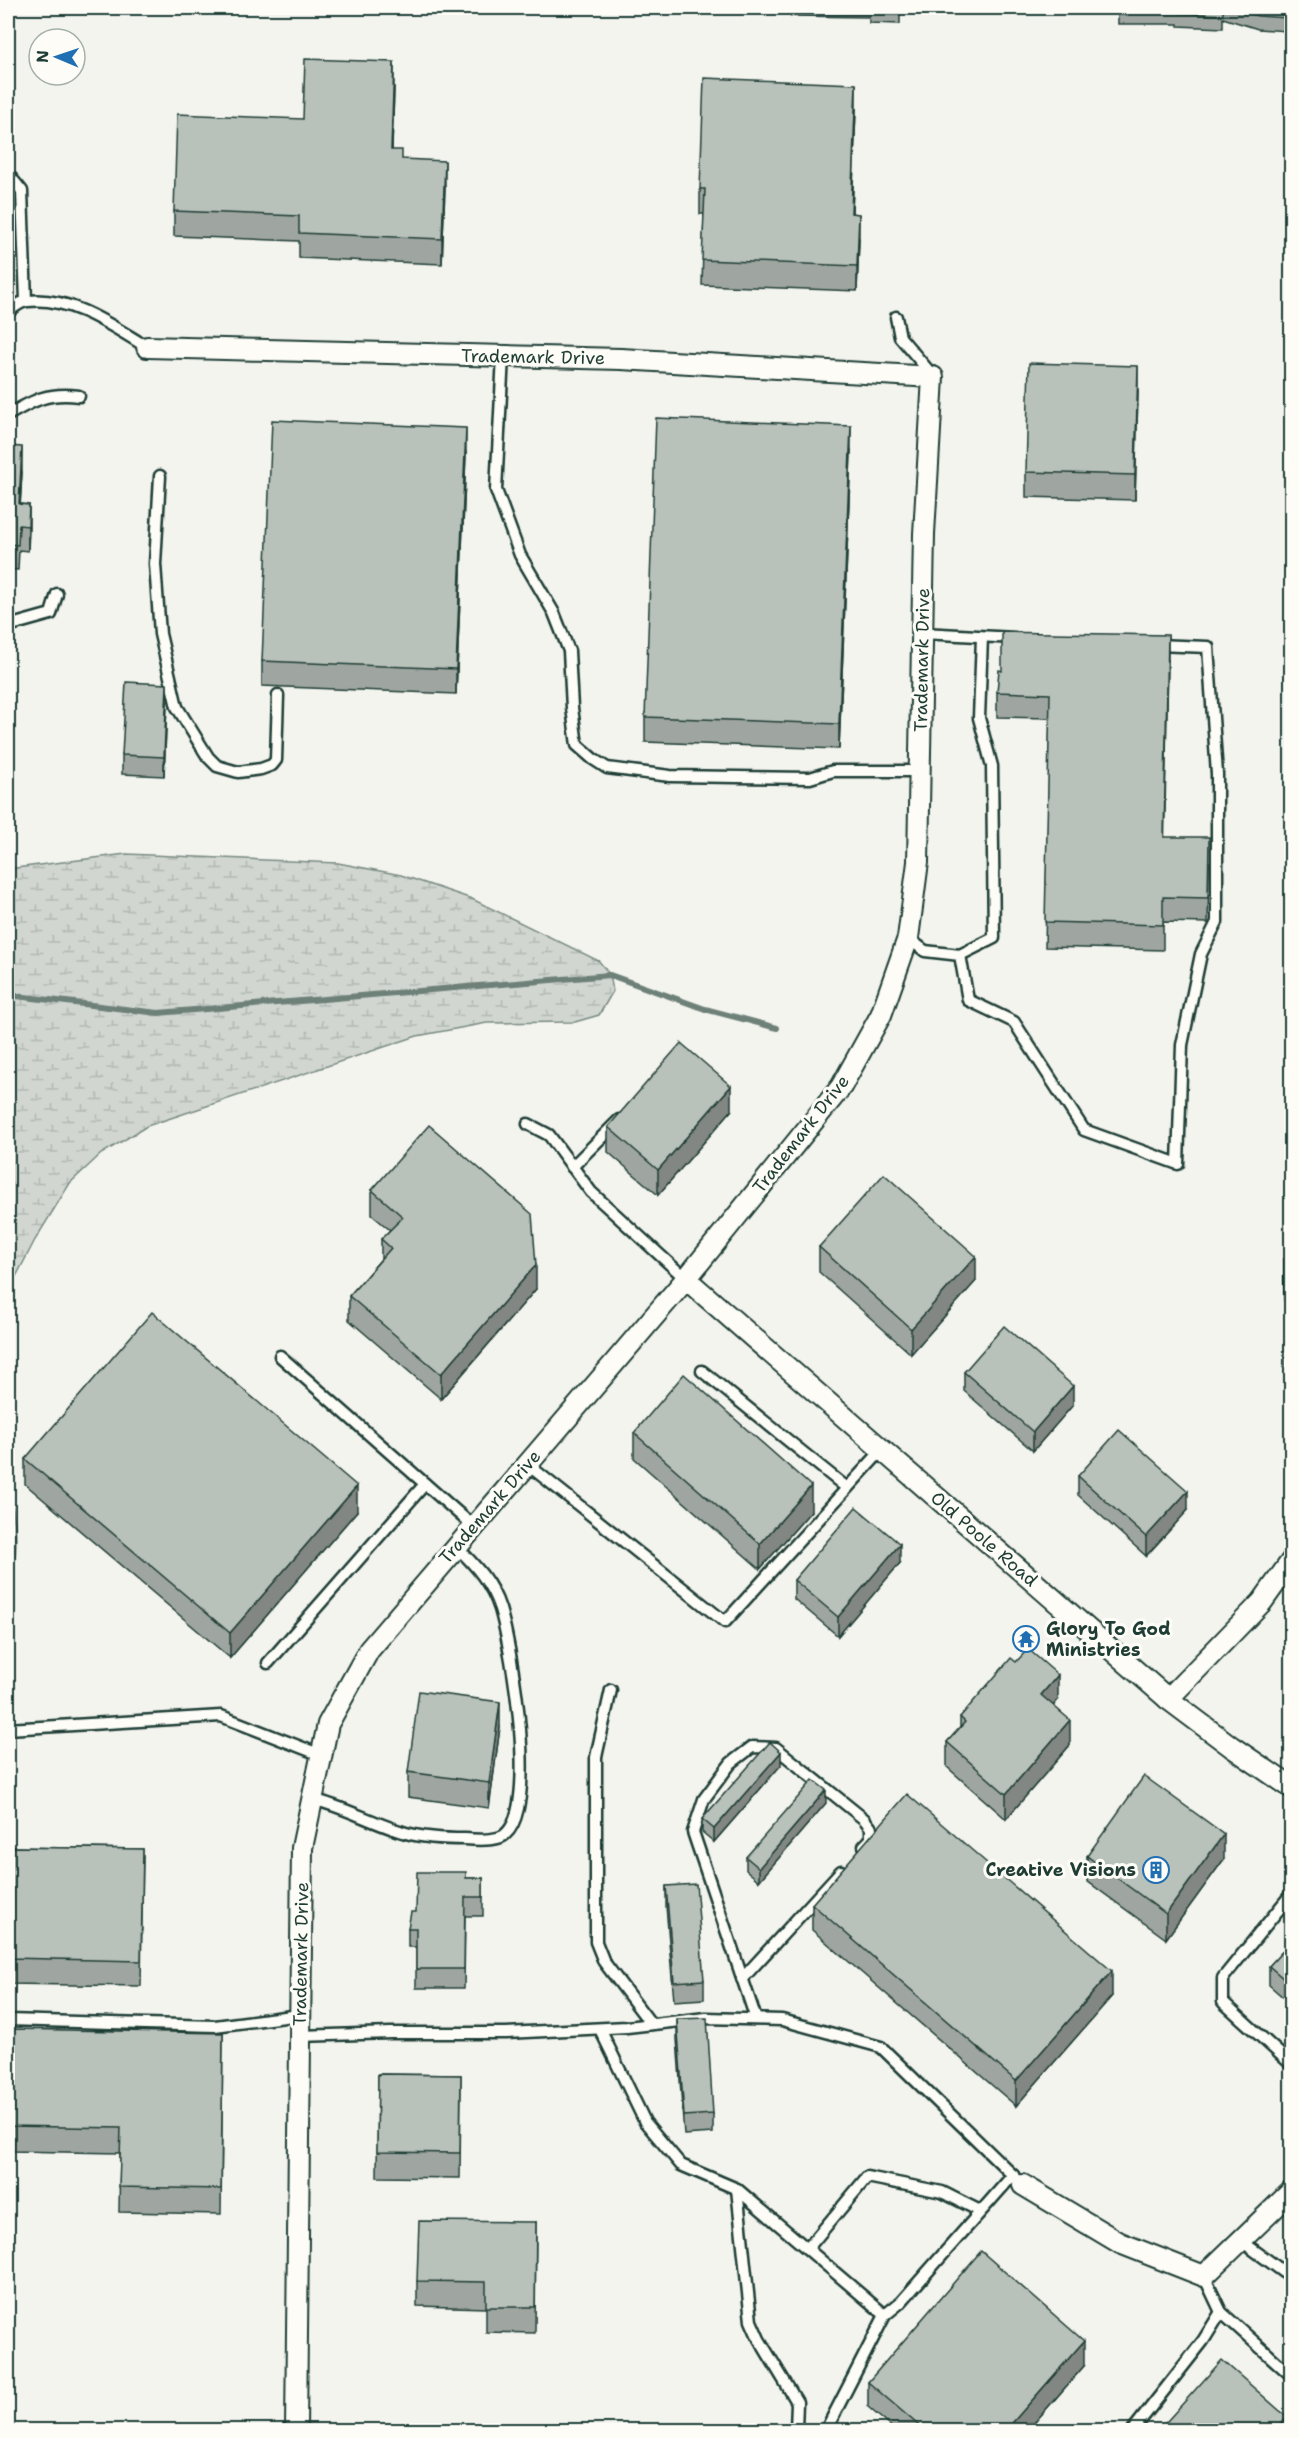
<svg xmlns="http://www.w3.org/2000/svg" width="1299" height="2438" font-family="'Shantell Sans',sans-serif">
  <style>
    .wetland { fill: url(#wetland-marsh); stroke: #788a82; stroke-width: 1.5 }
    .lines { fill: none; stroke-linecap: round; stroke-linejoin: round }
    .stream { stroke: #6e8179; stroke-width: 6 }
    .lane-casing { stroke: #1f3d34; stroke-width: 15 }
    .street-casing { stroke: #1f3d34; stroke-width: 24 }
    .lane { stroke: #fdfcf7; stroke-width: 10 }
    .street { stroke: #fdfcf7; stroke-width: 20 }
    .wall { fill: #9fa6a1; stroke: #1f3d34; stroke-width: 1.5 }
    .shaded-wall { fill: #828783; stroke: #1f3d34; stroke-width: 1.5 }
    .building { fill: #b9c1bb; stroke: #1f3d34; stroke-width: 1.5 }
    .labels { text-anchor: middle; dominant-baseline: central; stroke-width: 6; stroke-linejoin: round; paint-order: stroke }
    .street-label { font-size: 18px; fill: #1f3d34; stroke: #fdfcf7 }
    .poi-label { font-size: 18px; font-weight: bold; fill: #1f3d34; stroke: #fdfcf7; text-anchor: start }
  </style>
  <defs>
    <pattern id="wetland-marsh" width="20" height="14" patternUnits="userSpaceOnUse" patternTransform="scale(1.5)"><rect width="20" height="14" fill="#d1d6d1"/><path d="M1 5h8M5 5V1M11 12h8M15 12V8" fill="none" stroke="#b3b9b4"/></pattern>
  </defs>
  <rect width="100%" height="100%" fill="#f4f4ef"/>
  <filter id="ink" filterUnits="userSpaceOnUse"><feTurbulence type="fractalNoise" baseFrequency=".0167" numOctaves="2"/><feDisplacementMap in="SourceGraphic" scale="12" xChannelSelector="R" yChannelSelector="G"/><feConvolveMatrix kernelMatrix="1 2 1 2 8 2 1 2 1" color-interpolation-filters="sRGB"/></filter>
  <g filter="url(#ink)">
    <g class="wetland">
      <polygon points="126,854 338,863 401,875 472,899 599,961 610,975 613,991 599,1015 575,1022 487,1023 417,1036 147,1126 101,1154 70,1183 35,1240 8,1292 8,869"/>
      <path d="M8,1481C13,1507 23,1555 8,1578Z"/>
    </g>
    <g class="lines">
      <polyline class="stream" points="8,995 158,1013 610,975 705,1009 777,1028"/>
      <defs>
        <g id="lane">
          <polyline points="8,174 22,191 26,301"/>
          <path d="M8,312C13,308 21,301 28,301C71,296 112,326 147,347"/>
          <polyline points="896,317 900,337 933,376"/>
          <polyline points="503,356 496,490 520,555 554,613 569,651 572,708 577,745 593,759 607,768 670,776 810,778 833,771 920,771"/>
          <path d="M8,415C34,400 48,392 79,396"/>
          <polyline points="160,476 155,564 160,634 177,707 208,757 217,766 238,772 261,769 272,765 276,760 278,695"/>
          <polyline points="8,626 51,614 57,594"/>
          <polyline points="922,633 1015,638"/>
          <polyline points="908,938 925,951 960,955 968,1000 1014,1022 1084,1130 1178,1164 1182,1045 1201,954 1217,922 1217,774 1208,647 1156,645"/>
          <polyline points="960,955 994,938 992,766 979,718 982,637"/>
          <polyline points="528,1124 549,1135 591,1192 686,1279"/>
          <polyline points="572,1167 619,1120"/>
          <polyline points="280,1356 473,1526"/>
          <polyline points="702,1371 847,1488"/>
          <polyline points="527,1464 725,1622 882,1450"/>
          <polyline points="268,1663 425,1484"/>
          <polyline points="611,1690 596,1757 596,1942 604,1962 651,2024"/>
          <polyline points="8,1729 221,1716 321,1755"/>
          <path d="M312,1799C345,1807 374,1824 406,1833C425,1838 445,1839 465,1839C476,1840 490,1841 501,1837C542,1818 511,1646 500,1609C492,1583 475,1565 456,1546"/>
          <polyline points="1292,1893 1223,1978 1223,2002 1292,2065"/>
          <polyline points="742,1979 841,1871"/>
          <polyline points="756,2019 693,1832 704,1799 731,1763 752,1747 776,1748 864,1819 871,1828 871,1839 864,1846"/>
          <polyline points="8,2020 215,2026 300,2015"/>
          <polyline points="600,2029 645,2122 681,2165 737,2189 885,2315 901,2302 1013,2175"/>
          <polyline points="300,2036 391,2033 506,2033 627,2027 706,2018 782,2020 881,2047 1023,2185"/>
          <polyline points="737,2189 751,2321 759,2339 797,2402 796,2430"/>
          <polyline points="1240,2240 1292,2278"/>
          <polyline points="808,2248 867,2177 942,2192 980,2211"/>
          <polyline points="1204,2276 1221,2312 1292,2376"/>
          <polyline points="826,2430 885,2315"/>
          <polyline points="1133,2430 1203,2341 1221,2312"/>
        </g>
        <g id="street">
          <polyline points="147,347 621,359 933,377 924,534 918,862 908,938 881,1015 841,1087 686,1279 369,1650 328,1724 302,1848 296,2430"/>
          <polyline points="686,1279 1168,1699 1232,1747 1292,1788"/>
          <polyline points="1168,1699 1262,1602 1292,1560"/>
          <polyline points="1023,2185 1120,2243 1204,2276 1292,2191"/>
        </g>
      </defs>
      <use href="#lane" class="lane-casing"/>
      <use href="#street" class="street-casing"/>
      <use href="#lane" class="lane"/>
      <use href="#street" class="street"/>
    </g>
    <g class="wall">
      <polygon points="734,8 1035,8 1012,11 961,9 961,14 900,13 900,24 869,23 869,17 791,16 791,10"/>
      <polygon points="1051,8 1288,8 1287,31 1258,29 1223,18 1223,28 1178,26 1178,24 1118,24 1118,11 1051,12"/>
      <polygon points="394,88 392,150 402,159 445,186 442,264 299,258 299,241 174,236 174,211 303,119"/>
      <polygon points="856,109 852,213 859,239 857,291 702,285 704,214 700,214 700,189"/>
      <polygon points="1138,391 1135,500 1026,497 1026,472"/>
      <polygon points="8,446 22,472 20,504 29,505 28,551 19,550 18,570 8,569"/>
      <polygon points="851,451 839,749 645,742 645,717"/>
      <polygon points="466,453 456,694 262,686 262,661"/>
      <polygon points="1168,660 1164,837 1209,862 1208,923 1163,922 1163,950 1045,947 1050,718 997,717 997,692"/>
      <polygon points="167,703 164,776 122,774 122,755"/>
      <polygon points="1288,889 1292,889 1292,933 1287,933"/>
      <polygon points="1292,1065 1292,1168 1290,1168 1290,1115 1287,1115 1287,1102"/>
      <polygon points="731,1111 658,1195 608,1152 608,1127"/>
      <polygon points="372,1190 536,1289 441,1399 349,1320 349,1296 381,1259 381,1239 390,1230 372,1215"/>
      <polygon points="1292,1222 1292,1426 1288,1426 1290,1367 1286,1367 1287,1300 1284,1300 1284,1259 1286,1259"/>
      <polygon points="819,1247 976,1281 911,1354 819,1272"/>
      <polygon points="964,1372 1073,1405 1033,1451 964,1391"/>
      <polygon points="634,1433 811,1511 760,1569 634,1458"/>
      <polygon points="25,1459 357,1511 230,1658 25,1484"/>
      <polygon points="1078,1476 1188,1510 1146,1556 1078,1495"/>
      <polygon points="900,1563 838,1636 794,1599 794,1580"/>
      <polygon points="1058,1700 1053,1706 1070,1745 1006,1819 947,1767 947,1742 960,1728 960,1717"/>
      <polygon points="500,1727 489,1808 408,1797 408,1772"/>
      <polygon points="781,1765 714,1842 702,1832 702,1819"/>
      <polygon points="826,1803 759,1881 746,1870 746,1857"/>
      <polygon points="8,1847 143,1849 141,1986 8,1984"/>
      <polygon points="1087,1856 1224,1859 1166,1939 1087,1881"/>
      <polygon points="466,1878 483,1878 483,1916 465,1916 464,1988 416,1988 416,1947 408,1947 408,1928"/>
      <polygon points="666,1886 704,1980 704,1999 674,2001 666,1906"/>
      <polygon points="812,1904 1112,1996 1016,2106 812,1930"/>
      <polygon points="1292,1941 1292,2005 1269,1985 1269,1966"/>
      <polygon points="677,2019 713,2114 713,2133 684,2135 677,2039"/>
      <polygon points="223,2033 221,2214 119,2212 120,2153 9,2151 9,2126"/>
      <polygon points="378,2074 461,2075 460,2178 377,2177"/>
      <polygon points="536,2222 535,2333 486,2332 486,2308 417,2306 417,2281"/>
      <polygon points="1084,2366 1028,2430 895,2430 868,2407 868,2382"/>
    </g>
    <g class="shaded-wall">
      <polygon points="394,62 394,88 391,175 391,150"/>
      <polygon points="856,84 856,109 851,238 851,213"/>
      <polygon points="445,161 445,186 442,264 442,239"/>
      <polygon points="859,214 859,239 857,291 857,266"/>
      <polygon points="1138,366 1138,391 1135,500 1135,475"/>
      <polygon points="851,426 851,451 839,749 839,724"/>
      <polygon points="466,428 466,453 456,694 456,669"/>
      <polygon points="22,447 22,472 19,529 19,504"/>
      <polygon points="29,505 29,530 28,551 28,526"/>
      <polygon points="1168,635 1168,660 1164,861 1164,837"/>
      <polygon points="167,684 167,703 164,776 164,757"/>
      <polygon points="731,1086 731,1111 658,1195 658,1170"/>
      <polygon points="976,1256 976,1281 911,1354 911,1329"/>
      <polygon points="536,1265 536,1289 441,1399 441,1374"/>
      <polygon points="1073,1386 1073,1405 1033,1451 1033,1432"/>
      <polygon points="357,1486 357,1511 230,1658 230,1633"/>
      <polygon points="811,1486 811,1511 760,1569 760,1544"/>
      <polygon points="1188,1491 1188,1510 1146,1556 1146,1537"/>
      <polygon points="900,1544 900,1563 838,1636 838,1617"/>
      <polygon points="1058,1675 1058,1700 1041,1720 1041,1695"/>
      <polygon points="500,1702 500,1727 489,1808 489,1783"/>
      <polygon points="1070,1720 1070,1745 1006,1819 1006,1794"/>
      <polygon points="781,1752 781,1765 714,1842 714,1829"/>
      <polygon points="826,1790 826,1803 759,1881 759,1868"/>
      <polygon points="1224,1834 1224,1859 1166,1939 1166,1914"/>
      <polygon points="1112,1971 1112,1996 1016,2106 1016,2081"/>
      <polygon points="1084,2341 1084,2366 1028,2430 1006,2430"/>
      <polygon points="1287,2417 1287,2430 1276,2430"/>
    </g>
    <g class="building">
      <polygon points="869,8 900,8 900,11 869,10"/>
      <polygon points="1118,8 1223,8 1223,15 1178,13 1178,11 1118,11"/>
      <polygon points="1230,8 1288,8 1287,18 1258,16"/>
      <polygon points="305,59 394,62 391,150 402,150 402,159 445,161 442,239 299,233 299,216 174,211 177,114 303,119"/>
      <polygon points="704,78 856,84 851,213 859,214 857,266 702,260 705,189 700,189"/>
      <polygon points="1029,363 1138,366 1135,475 1026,472"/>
      <polygon points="656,418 851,426 839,724 645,717"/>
      <polygon points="272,420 466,428 456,669 262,661"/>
      <polygon points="8,446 22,447 19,504 29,505 28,526 19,525 18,545 8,544"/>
      <polygon points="1002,632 1168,635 1164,837 1209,837 1208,898 1163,897 1163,925 1045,922 1050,694 997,692 999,670 1002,671"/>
      <polygon points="126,682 167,684 164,757 122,755"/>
      <polygon points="1288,889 1292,889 1292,920 1287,920"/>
      <polygon points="681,1043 731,1086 658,1170 608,1127"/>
      <polygon points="1288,1065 1292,1065 1292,1155 1290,1155 1290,1102 1287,1102"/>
      <polygon points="429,1125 532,1214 536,1265 441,1374 349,1296 391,1248 381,1239 403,1217 372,1190"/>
      <polygon points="884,1174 976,1256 911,1329 819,1247"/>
      <polygon points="1287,1222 1292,1222 1292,1413 1288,1413 1291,1354 1286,1354 1287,1288 1284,1287 1284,1259 1286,1259"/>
      <polygon points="152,1312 357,1486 230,1633 25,1459"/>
      <polygon points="1004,1326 1073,1386 1033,1432 964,1372"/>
      <polygon points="684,1374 811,1486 760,1544 634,1433"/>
      <polygon points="1119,1430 1188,1491 1146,1537 1078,1476"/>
      <polygon points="856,1507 900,1544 838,1617 794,1580"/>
      <polygon points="1028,1649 1058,1675 1041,1695 1070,1720 1006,1794 947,1742 965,1722 960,1717 1011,1658 1016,1662"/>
      <polygon points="419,1691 500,1702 489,1783 408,1772"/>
      <polygon points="770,1742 781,1752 714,1829 702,1819"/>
      <polygon points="1144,1776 1224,1834 1166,1914 1087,1856"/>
      <polygon points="813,1780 826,1790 759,1868 746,1857"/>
      <polygon points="907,1794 1112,1971 1016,2081 812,1904"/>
      <polygon points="8,1847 143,1849 141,1961 8,1958"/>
      <polygon points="417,1872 466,1872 466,1878 483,1878 483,1897 465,1897 464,1969 416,1969 416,1928 408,1928 411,1912 416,1912"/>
      <polygon points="696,1884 704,1980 674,1982 666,1886"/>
      <polygon points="1292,1941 1292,1986 1269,1966"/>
      <polygon points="707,2018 713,2114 684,2116 677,2019"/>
      <polygon points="11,2029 223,2033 221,2189 119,2187 121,2128 9,2126"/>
      <polygon points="378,2074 461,2075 460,2153 377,2152"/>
      <polygon points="419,2221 536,2222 535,2307 486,2307 486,2282 417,2281"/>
      <polygon points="981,2251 1084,2341 1006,2430 924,2430 868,2382"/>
      <polygon points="1222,2360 1287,2417 1277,2430 1159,2430"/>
    </g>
  </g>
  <defs>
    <symbol id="temple-ring" viewBox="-11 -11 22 22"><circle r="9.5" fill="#fdfcf7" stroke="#1f6fb2" stroke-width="1.5"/><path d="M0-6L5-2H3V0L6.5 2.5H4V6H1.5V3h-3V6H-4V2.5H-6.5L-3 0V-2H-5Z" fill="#1f6fb2"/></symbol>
    <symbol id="building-ring" viewBox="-11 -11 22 22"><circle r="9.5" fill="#fdfcf7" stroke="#1f6fb2" stroke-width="1.5"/><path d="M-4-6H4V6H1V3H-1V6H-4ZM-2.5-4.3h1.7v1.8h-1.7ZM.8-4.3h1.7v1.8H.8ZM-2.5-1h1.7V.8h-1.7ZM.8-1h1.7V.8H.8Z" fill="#1f6fb2"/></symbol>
  </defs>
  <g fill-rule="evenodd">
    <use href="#temple-ring" x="1011" y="1624" width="30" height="30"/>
    <use href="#building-ring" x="1141" y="1855" width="30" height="30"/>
  </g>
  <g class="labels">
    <g class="street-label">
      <text transform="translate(533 357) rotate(1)">Trademark Drive</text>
      <text transform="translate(922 660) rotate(-89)">Trademark Drive</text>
      <text transform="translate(801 1134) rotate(-52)">Trademark Drive</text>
      <text transform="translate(490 1507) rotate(-49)">Trademark Drive</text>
      <text transform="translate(984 1539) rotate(41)">Old Poole Road</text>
      <text transform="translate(301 1954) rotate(-89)">Trademark Drive</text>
    </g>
    <g class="poi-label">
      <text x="1046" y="1629">Glory To God<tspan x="1046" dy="21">Ministries</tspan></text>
      <text x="1136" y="1870" text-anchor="end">Creative Visions</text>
    </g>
  </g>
  <rect width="1299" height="2438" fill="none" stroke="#fdfcf7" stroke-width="30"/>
  <rect x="15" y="15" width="1269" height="2408" fill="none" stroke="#1f3d34" stroke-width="2" filter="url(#ink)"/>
  <g transform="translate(57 57) rotate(272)"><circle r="28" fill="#fdfcf7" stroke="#a4b0a9" stroke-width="1.5"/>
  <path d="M0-4.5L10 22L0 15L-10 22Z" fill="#1f6fb2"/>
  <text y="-9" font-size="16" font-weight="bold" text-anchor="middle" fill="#1f3d34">N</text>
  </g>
</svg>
